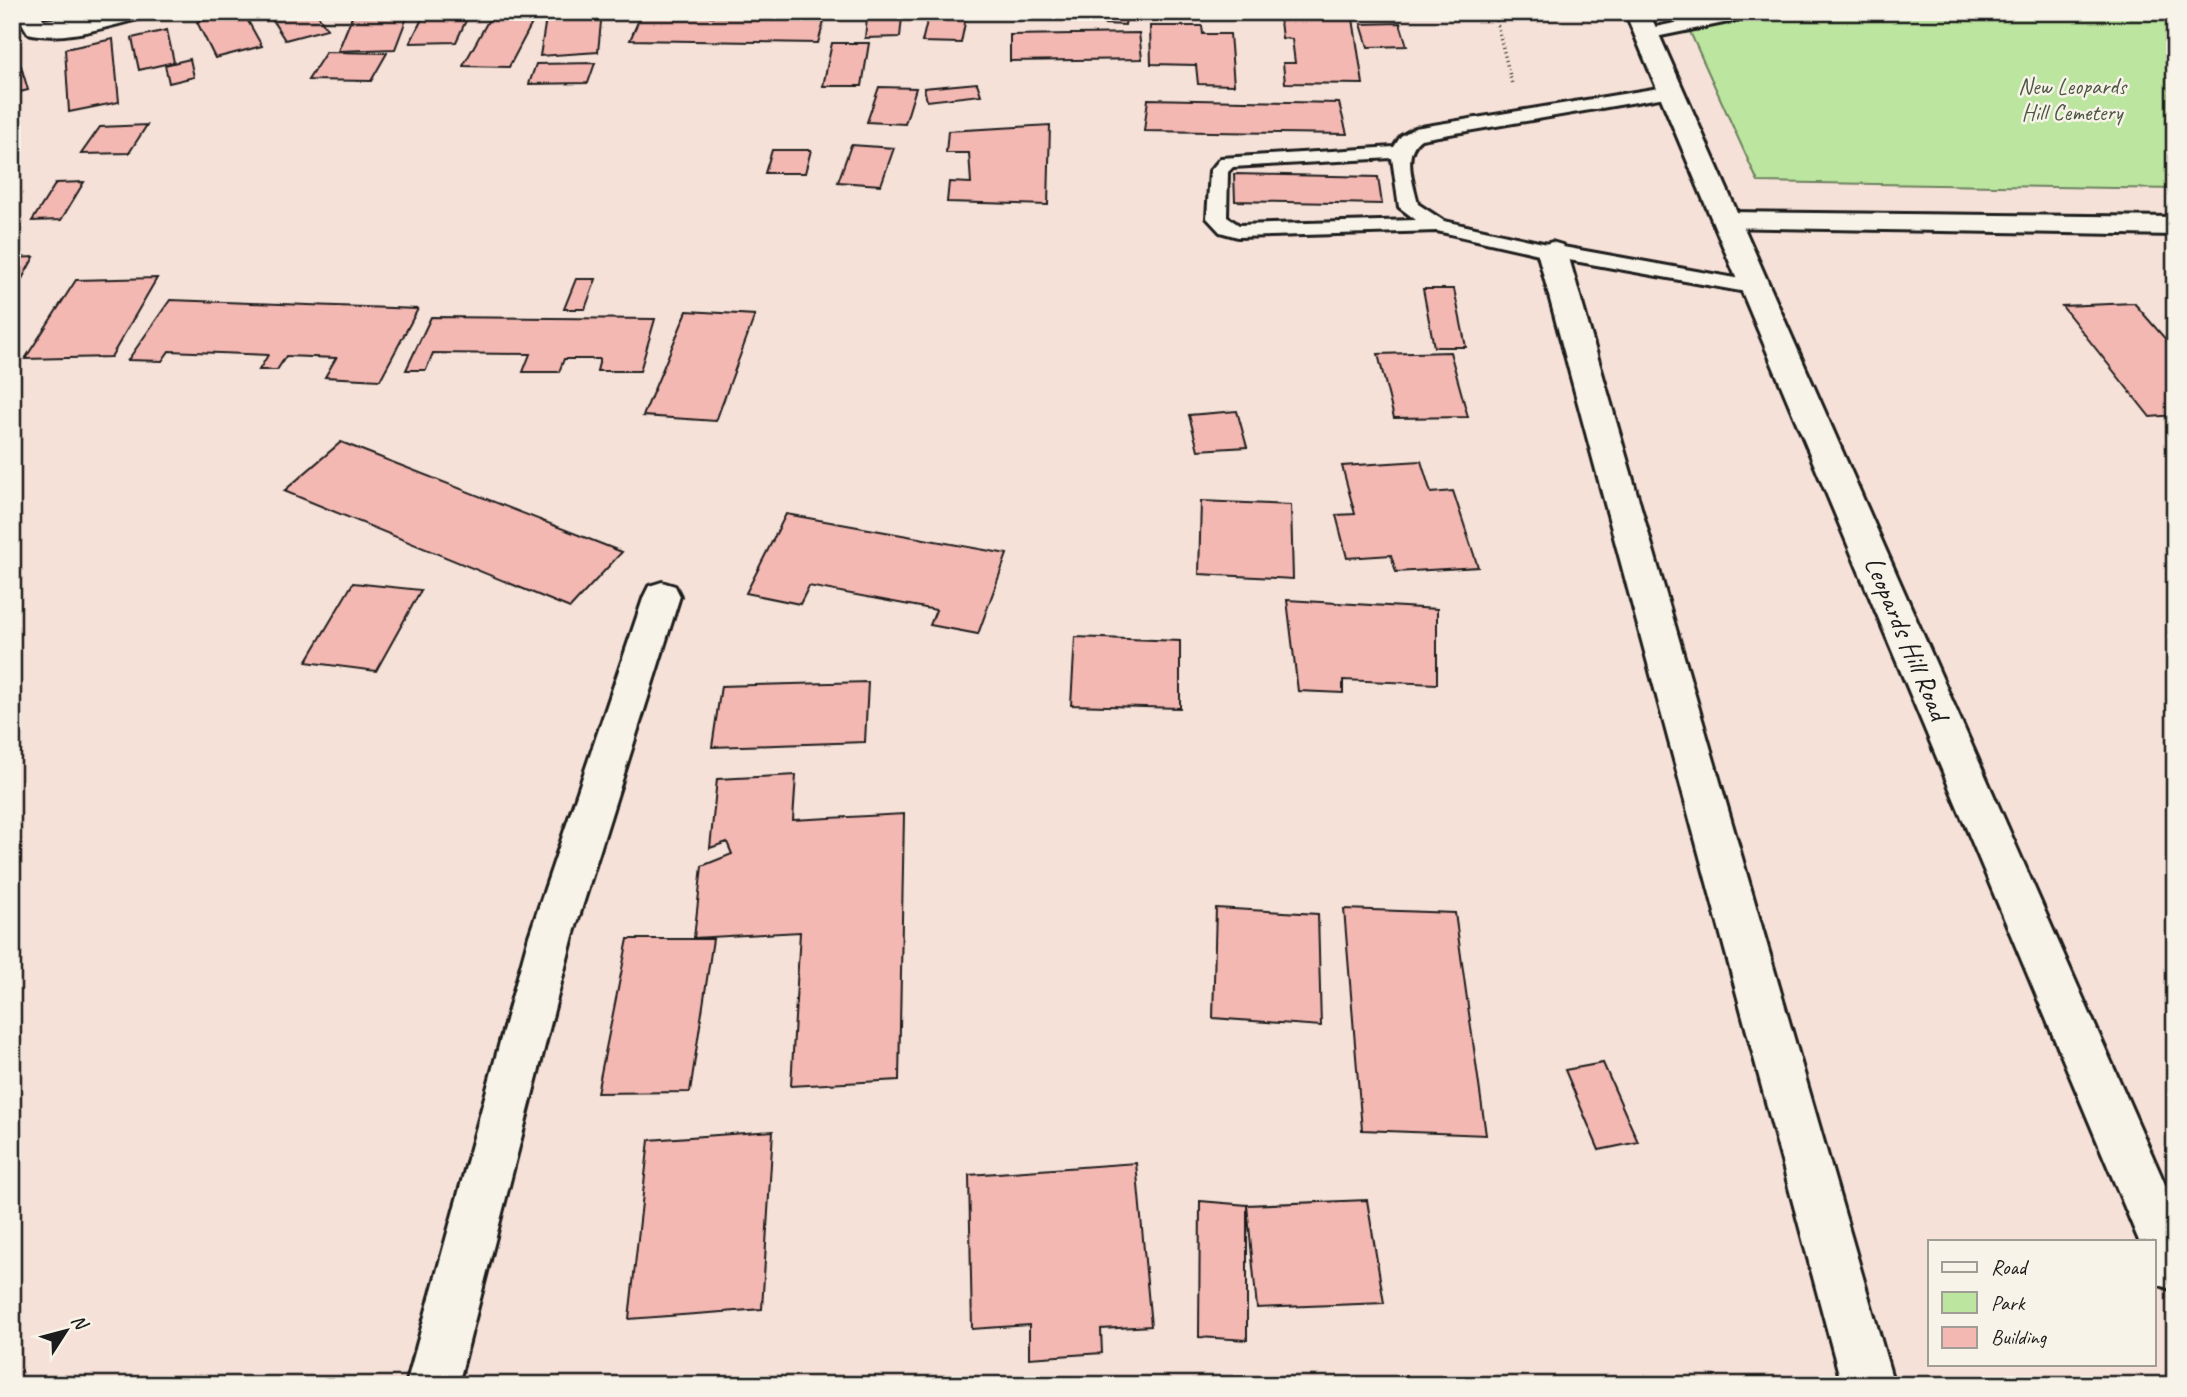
<svg xmlns="http://www.w3.org/2000/svg" width="2187" height="1397" font-family="Caveat,sans-serif">
  <style>
    .green { fill: #bce5a0; stroke: #6c805e; stroke-width: 2 }
    .building { fill: #f4b8b3; stroke: #1c1c1c; stroke-width: 2 }
    .lines { fill: none; stroke-linecap: round; stroke-linejoin: round }
    .lane-casing { stroke: #1c1c1c; stroke-width: 6 }
    .street-casing { stroke: #1c1c1c; stroke-width: 6 }
    .secondary-casing { stroke: #1c1c1c; stroke-width: 6 }
    .path { stroke: #1c1c1c; stroke-width: 3.5; stroke-dasharray: 1 3.5; stroke-linecap: butt }
    .lane { fill: #f7f3e8; fill-rule: evenodd }
    .street { fill: #f7f3e8; fill-rule: evenodd }
    .secondary { fill: #f7f3e8; fill-rule: evenodd }
    .labels { text-anchor: middle; dominant-baseline: central; stroke-width: 5; stroke-linejoin: round; paint-order: stroke }
    .far-park-label { font-size: 23px; fill: #4c5844; stroke: #f7f3e8 }
    .street-label { font-size: 28px; fill: #1c1c1c; stroke: #f7f3e8 }
  </style>
  <rect width="100%" height="100%" fill="#f6e1d8"/>
  <filter id="ink" filterUnits="userSpaceOnUse"><feTurbulence type="fractalNoise" baseFrequency=".0143" numOctaves="2"/><feDisplacementMap in="SourceGraphic" scale="14" xChannelSelector="R" yChannelSelector="G"/><feConvolveMatrix kernelMatrix="1 2 1 2 8 2 1 2 1" color-interpolation-filters="sRGB"/></filter>
  <g filter="url(#ink)">
    <polygon class="green" points="1681,12 2175,12 2175,189 1758,182"/>
    <g class="building">
      <polygon points="236,12 243,12 262,46 215,58 197,22"/>
      <polygon points="294,12 316,12 327,29 285,40 271,18"/>
      <polygon points="354,12 409,12 395,49 338,51"/>
      <polygon points="470,12 456,42 410,43 425,13"/>
      <polygon points="493,12 538,12 509,67 463,66"/>
      <polygon points="547,12 602,12 598,52 540,56"/>
      <polygon points="1106,12 1127,12 1125,25 1104,24"/>
      <polygon points="1279,12 1352,12 1363,84 1285,83 1283,63 1295,63 1292,39 1282,38"/>
      <polygon points="641,15 825,18 818,43 630,40"/>
      <polygon points="902,17 900,37 865,38 867,18"/>
      <polygon points="928,17 966,18 961,43 922,42"/>
      <polygon points="1400,23 1407,46 1368,47 1361,24"/>
      <polygon points="1150,26 1202,26 1203,34 1230,34 1234,85 1198,84 1196,65 1151,64"/>
      <polygon points="167,30 174,62 139,70 132,38"/>
      <polygon points="1139,33 1142,59 1010,61 1010,35"/>
      <polygon points="113,39 119,102 69,112 65,49"/>
      <polygon points="832,43 869,43 862,86 823,86"/>
      <polygon points="326,52 387,53 371,81 308,80"/>
      <polygon points="190,59 194,77 169,83 165,65"/>
      <polygon points="595,63 588,83 529,84 536,64"/>
      <polygon points="21,66 28,90 12,94 12,68"/>
      <polygon points="977,83 981,95 927,101 924,88"/>
      <polygon points="879,87 916,88 905,124 867,122"/>
      <polygon points="1148,99 1339,103 1347,134 1144,131"/>
      <polygon points="147,125 129,153 81,154 100,127"/>
      <polygon points="1050,125 1048,205 947,202 949,182 971,183 969,153 946,153 948,131"/>
      <polygon points="851,145 894,148 881,185 838,182"/>
      <polygon points="772,150 811,150 805,173 765,173"/>
      <polygon points="1234,174 1378,177 1382,204 1235,201"/>
      <polygon points="84,182 61,220 32,221 56,183"/>
      <polygon points="34,257 12,297 12,258"/>
      <polygon points="157,278 111,357 25,359 76,280"/>
      <polygon points="576,279 596,279 585,309 564,309"/>
      <polygon points="1423,289 1454,289 1466,347 1434,347"/>
      <polygon points="170,300 418,309 380,380 325,377 336,358 286,356 277,370 259,370 268,355 169,351 162,361 128,360"/>
      <polygon points="2134,303 2175,350 2175,415 2150,417 2062,306"/>
      <polygon points="687,311 755,315 716,421 643,416"/>
      <polygon points="431,317 655,319 640,371 597,371 600,359 564,359 559,372 523,372 530,354 433,353 426,370 406,370"/>
      <polygon points="1450,352 1468,417 1394,418 1378,354"/>
      <polygon points="1237,411 1247,447 1198,450 1189,415"/>
      <polygon points="341,442 622,552 570,608 284,491"/>
      <polygon points="1421,461 1431,493 1453,491 1478,567 1396,572 1391,555 1347,558 1336,515 1355,514 1342,466"/>
      <polygon points="1201,501 1291,505 1293,579 1199,574"/>
      <polygon points="786,514 1007,554 978,634 930,625 936,610 809,586 800,604 746,593"/>
      <polygon points="353,583 421,590 376,671 306,662"/>
      <polygon points="1287,600 1437,609 1437,684 1343,680 1343,693 1298,691"/>
      <polygon points="1075,637 1180,641 1180,708 1071,705"/>
      <polygon points="868,682 865,742 712,747 721,686"/>
      <polygon points="796,775 793,820 904,814 899,1080 791,1086 800,932 694,938 702,866 732,854 727,842 710,848 717,779"/>
      <polygon points="1216,908 1318,914 1321,1026 1213,1018"/>
      <polygon points="1344,909 1455,913 1486,1135 1362,1130"/>
      <polygon points="628,939 713,939 690,1092 597,1093"/>
      <polygon points="1603,1063 1638,1142 1599,1150 1565,1070"/>
      <polygon points="773,1131 762,1309 629,1319 649,1140"/>
      <polygon points="1136,1163 1151,1326 1101,1329 1102,1353 1029,1358 1029,1325 972,1329 969,1175"/>
      <polygon points="1367,1200 1384,1303 1257,1308 1247,1205"/>
      <polygon points="1200,1201 1247,1205 1247,1340 1199,1337"/>
    </g>
    <g class="lines">
      <defs>
        <g id="lane">
          <polygon points="1727,12 1761,12 1753,17 1646,39 1638,34 1646,29"/>
          <path d="M1671,86L1677,87L1680,91L1677,95L1421,139C1401,153 1414,185 1418,204L1444,221L1552,245L1757,282L1767,288L1764,293L1757,294L1552,257L1437,231L1238,237L1220,232L1207,218L1210,171L1221,158L1394,147L1401,136L1415,128ZM1392,158L1399,207L1416,220L1239,225L1227,217L1228,172L1233,167Z"/>
        </g>
        <g id="street">
          <path d="M15,12H39L44,20L100,12H148L145,17C110,26 64,42 28,33Z"/>
          <polygon points="1729,212 2175,217 2175,235 1719,227 1715,221 1719,215"/>
          <polygon points="1552,242 1562,245 1567,251 1894,1385 1842,1385 1537,251 1542,245"/>
          <polygon points="662,582 675,586 680,596 573,936 458,1385 406,1385 529,936 644,596 649,586"/>
        </g>
        <polygon id="secondary" points="1625,12 1649,12 2175,1207 2175,1291 2157,1284 2154,1275 2154,1241 2139,1241"/>
      </defs>
      <use href="#lane" class="lane-casing"/>
      <use href="#street" class="street-casing"/>
      <use href="#secondary" class="secondary-casing"/>
      <polyline class="path" points="1494,12 1512,84"/>
      <use href="#lane" class="lane"/>
      <use href="#street" class="street"/>
      <use href="#secondary" class="secondary"/>
    </g>
  </g>
  <g class="labels">
    <g class="far-park-label">
      <text x="2072" y="86">New Leopards<tspan x="2072" dy="26">Hill Cemetery</tspan></text>
    </g>
    <g class="street-label">
      <text transform="translate(1907 638) rotate(67)">Leopards Hill Road</text>
    </g>
  </g>
  <rect width="2187" height="1397" fill="none" stroke="#f7f3e8" stroke-width="42"/>
  <rect x="21" y="21" width="2145" height="1355" fill="none" stroke="#1c1c1c" stroke-width="2.5" filter="url(#ink)"/>
  <rect x="1928" y="1240" width="228" height="126" fill="#f7f3e8" stroke="#9f9d96" stroke-width="2"/>
  <rect x="1942" y="1262" width="35" height="10" fill="#f7f3e8" stroke="#9f9d96" stroke-width="2"/>
  <text x="1991" y="1274" font-size="21" fill="#1c1c1c">Road</text>
  <rect x="1942" y="1292" width="35" height="21" fill="#bce5a0" stroke="#9f9d96" stroke-width="2"/>
  <text x="1991" y="1310" font-size="21" fill="#1c1c1c">Park</text>
  <rect x="1942" y="1327" width="35" height="21" fill="#f4b8b3" stroke="#9f9d96" stroke-width="2"/>
  <text x="1991" y="1344" font-size="21" fill="#1c1c1c">Building</text>
  <g transform="translate(66 1331) rotate(54)" stroke="#f7f3e8" stroke-width="5" paint-order="stroke">
  <path d="M0-5L12 26L0 18L-12 26Z" fill="#1c1c1c"/>
  <text y="-10" font-size="19" font-weight="bold" text-anchor="middle" fill="#1c1c1c">N</text>
  </g>
</svg>
